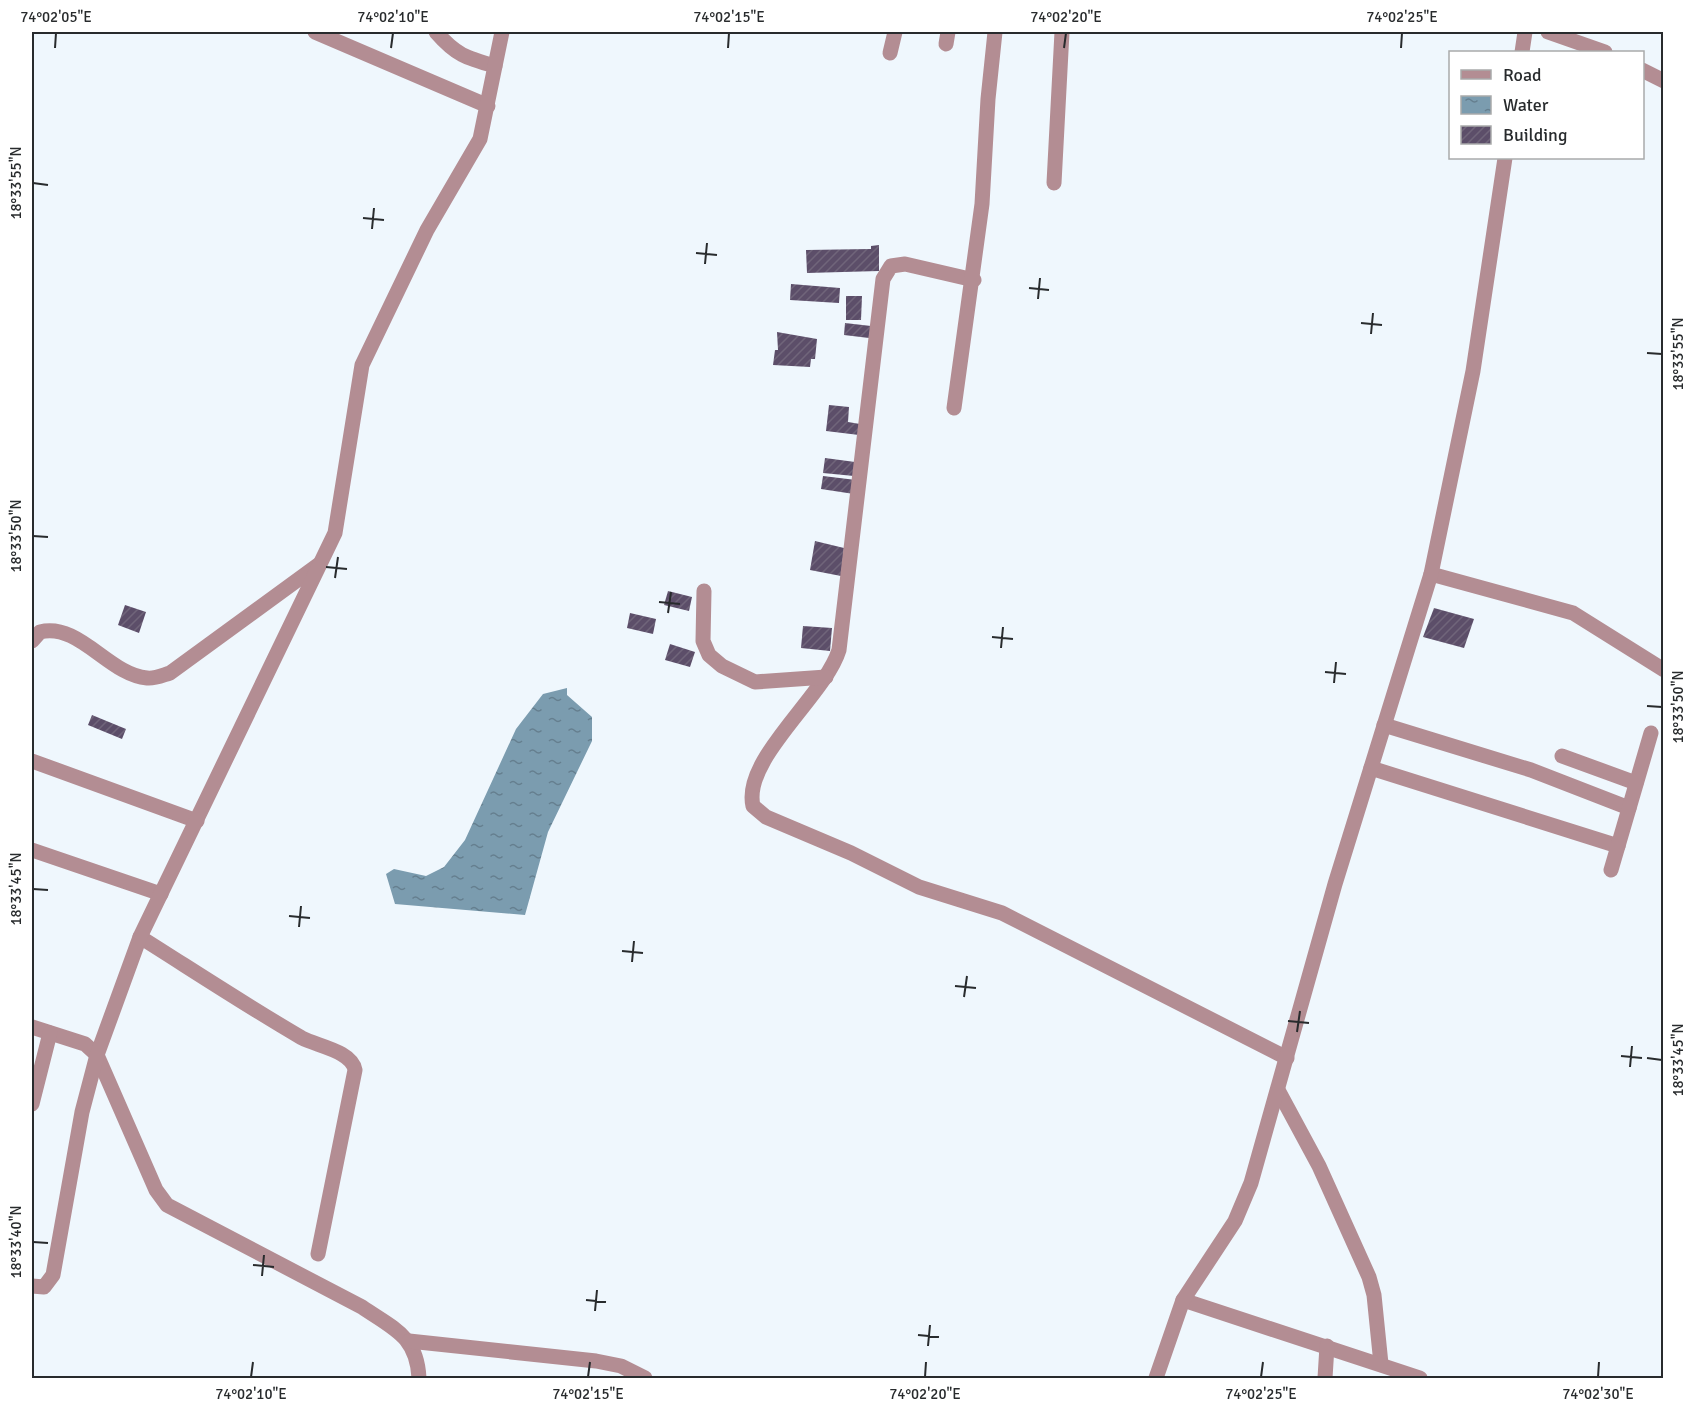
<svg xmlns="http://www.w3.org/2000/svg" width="1695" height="1410" font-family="Signika,sans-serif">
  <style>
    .water { fill: url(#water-ripples) }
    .building { fill: url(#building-hatch) }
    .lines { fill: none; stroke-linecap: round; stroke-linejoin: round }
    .minor { stroke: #b38d93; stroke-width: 15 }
    .ticks { fill: none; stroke: #282b2d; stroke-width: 2 }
    .neatline { fill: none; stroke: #282b2d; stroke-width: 2 }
    .ticks-label { font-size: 15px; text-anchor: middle; fill: #282b2d }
  </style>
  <defs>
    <pattern id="water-ripples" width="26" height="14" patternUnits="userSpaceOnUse" patternTransform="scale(1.5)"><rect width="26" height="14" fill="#7b9caf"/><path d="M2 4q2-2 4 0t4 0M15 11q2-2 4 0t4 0" fill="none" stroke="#657f8f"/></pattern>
    <pattern id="building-hatch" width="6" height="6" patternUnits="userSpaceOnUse" patternTransform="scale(1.5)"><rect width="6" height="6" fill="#5c4e69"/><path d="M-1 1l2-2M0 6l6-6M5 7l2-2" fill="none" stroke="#70657a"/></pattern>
  </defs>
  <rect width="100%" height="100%" fill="#eff7fd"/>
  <polygon class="water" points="567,688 567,695 592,717 592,741 548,832 525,915 395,904 386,874 394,869 426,876 444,867 465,840 516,729 543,694"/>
  <g class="building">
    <polygon points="879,245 879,271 807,273 806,250 871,249 871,246"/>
    <polygon points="791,284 840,288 839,303 790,300"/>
    <polygon points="846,296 862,296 861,320 846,320"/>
    <polygon points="845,323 871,326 869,338 844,335"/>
    <polygon points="777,332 817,339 815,359 811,359 810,367 773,365 775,350 778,350"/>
    <polygon points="829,405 849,407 848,422 860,424 859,435 826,431"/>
    <polygon points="825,458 855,462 854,476 823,473"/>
    <polygon points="823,476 856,480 854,494 821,489"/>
    <polygon points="815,541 844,548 841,576 810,570"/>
    <polygon points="668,591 692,597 689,611 664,605"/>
    <polygon points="125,605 146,612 139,633 118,625"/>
    <polygon points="1434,608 1474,619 1464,648 1423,637"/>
    <polygon points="630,613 656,619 653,634 627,628"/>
    <polygon points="803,626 832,628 830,651 801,648"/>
    <polygon points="670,644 695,652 690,667 665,660"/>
    <polygon points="92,715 126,729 122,739 88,725"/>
  </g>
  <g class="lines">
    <g class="minor">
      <polyline points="315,32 488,106"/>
      <path d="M436,32C456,55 466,58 495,66"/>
      <polyline points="1548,32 1605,52"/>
      <polyline points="946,44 948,32"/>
      <polyline points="1522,52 1525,32"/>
      <polyline points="890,53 895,32"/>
      <polyline points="1642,70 1664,81"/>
      <polyline points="1054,183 1062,32"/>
      <path d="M974,280L905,264L891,266L883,279L839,650C825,696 742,759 753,806L766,817L851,853L919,887L1002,913L1287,1058"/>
      <polyline points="954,408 982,204 988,99 995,32"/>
      <polyline points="1431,574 1573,613 1664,670"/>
      <polyline points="704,591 703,641 709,655 722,666 755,682 826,677"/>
      <path d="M32,641L40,632C79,622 109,675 147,678C155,679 163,675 170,673L318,565"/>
      <polyline points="1384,725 1531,770 1629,808"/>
      <polyline points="1562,756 1636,783"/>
      <polyline points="32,761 197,821"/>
      <polyline points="1371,768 1618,846"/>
      <polyline points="32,850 161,894"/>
      <polyline points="1611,870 1651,733"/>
      <path d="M140,937C194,971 247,1006 302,1038C317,1046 352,1051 355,1070L318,1254"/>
      <path d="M32,1027L85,1044L97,1055L156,1190L167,1205L362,1307C394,1329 417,1336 419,1378"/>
      <polyline points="1278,1090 1319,1166 1369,1277 1374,1295 1381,1364"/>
      <polyline points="32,1104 50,1033"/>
      <polyline points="32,1286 44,1287 53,1275 82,1112 97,1055 140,937 335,533 362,365 427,230 480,139 502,32"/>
      <polyline points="1183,1300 1420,1378"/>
      <polyline points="409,1341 596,1361 621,1366 645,1378"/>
      <polyline points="1156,1378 1183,1300 1235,1221 1251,1183 1335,884 1431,574 1473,371 1505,158"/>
      <polyline points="1325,1378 1327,1346"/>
    </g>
  </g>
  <path class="ticks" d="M55,48L56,33M391,48L393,33M728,48L729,33M1064,48L1066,33M1401,48L1402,33M33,183L48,185M363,218L384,220M372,229L374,208M696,253L717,255M705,264L707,243M1029,288L1049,290M1038,299L1040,278M1361,323L1382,325M1371,334L1373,313M1647,353L1662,354M33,536L48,537M326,567L347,569M335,578L338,557M659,602L680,604M668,613L671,592M992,637L1013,639M1001,648L1003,627M1325,672L1346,674M1334,683L1336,662M1647,706L1662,707M33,889L48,890M289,916L310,918M299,927L301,906M622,951L643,953M632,962L634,941M955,986L976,988M964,997L967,976M1288,1021L1309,1023M1297,1032L1300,1011M1621,1056L1642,1058M1647,1058L1662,1060M1630,1067L1632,1046M33,1242L48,1243M253,1265L274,1267M262,1276L264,1255M586,1300L606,1302M595,1311L597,1290M918,1335L939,1337M928,1346L930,1325M251,1377L253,1362M588,1377L590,1362M925,1377L926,1362M1261,1377L1263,1362M1598,1377L1599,1362"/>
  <rect width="1695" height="1410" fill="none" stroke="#ffffff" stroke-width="66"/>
  <rect x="1449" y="51" width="195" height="108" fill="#ffffff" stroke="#a9aaab" stroke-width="1.5"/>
  <rect x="1461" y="70" width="30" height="9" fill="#b38d93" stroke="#a9aaab" stroke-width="1.5"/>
  <text x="1503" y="81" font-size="18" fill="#282b2d">Road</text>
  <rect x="1461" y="96" width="30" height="18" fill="url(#water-ripples)" stroke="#a9aaab" stroke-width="1.5"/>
  <text x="1503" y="111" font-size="18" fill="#282b2d">Water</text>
  <rect x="1461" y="126" width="30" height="18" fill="url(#building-hatch)" stroke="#a9aaab" stroke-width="1.5"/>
  <text x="1503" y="141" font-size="18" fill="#282b2d">Building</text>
  <rect x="33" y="33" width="1629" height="1344" class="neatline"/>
  <g class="ticks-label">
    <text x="56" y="22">74°02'05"E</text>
    <text x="393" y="22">74°02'10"E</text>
    <text x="729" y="22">74°02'15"E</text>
    <text x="1066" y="22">74°02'20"E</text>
    <text x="1402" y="22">74°02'25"E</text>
    <text transform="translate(16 183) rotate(-90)" y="5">18°33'55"N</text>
    <text transform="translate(1678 354) rotate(-90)" y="5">18°33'55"N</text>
    <text transform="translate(16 536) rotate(-90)" y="5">18°33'50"N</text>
    <text transform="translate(1678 707) rotate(-90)" y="5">18°33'50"N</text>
    <text transform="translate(16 889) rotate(-90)" y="5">18°33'45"N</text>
    <text transform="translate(1678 1060) rotate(-90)" y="5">18°33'45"N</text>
    <text transform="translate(16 1242) rotate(-90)" y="5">18°33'40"N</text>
    <text x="251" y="1399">74°02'10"E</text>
    <text x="588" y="1399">74°02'15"E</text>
    <text x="925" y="1399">74°02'20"E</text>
    <text x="1261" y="1399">74°02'25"E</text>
    <text x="1598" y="1399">74°02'30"E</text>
  </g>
</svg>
